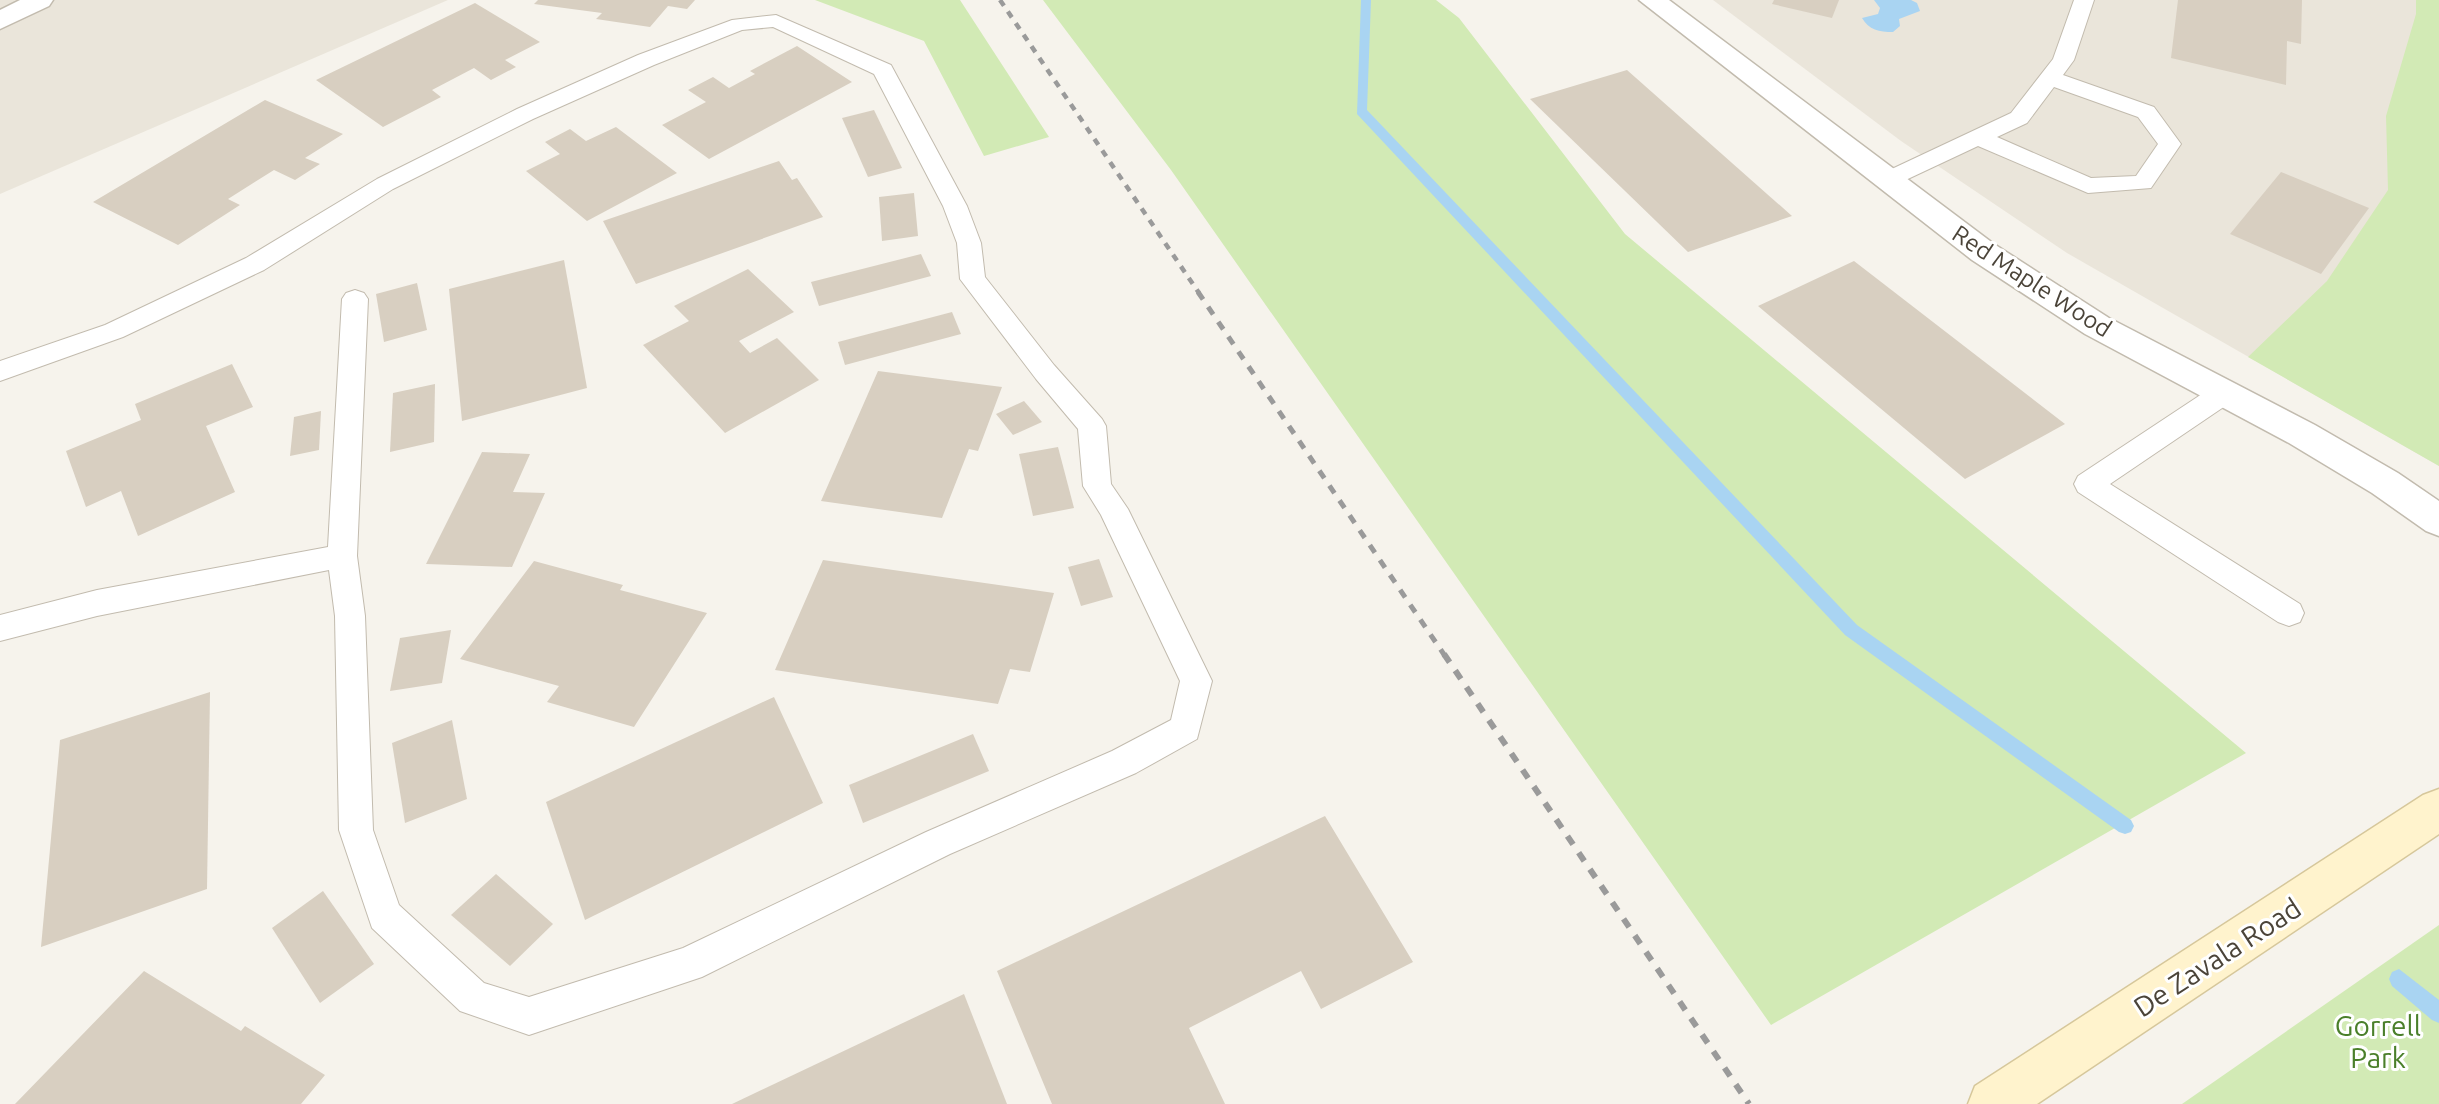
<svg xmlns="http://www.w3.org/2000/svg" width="2439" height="1104" font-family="Ubuntu,sans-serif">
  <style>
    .residential { fill: #eae5da }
    .green { fill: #d2eab5 }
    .water { fill: #a9d4f2 }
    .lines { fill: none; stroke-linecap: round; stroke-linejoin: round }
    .stream { fill: #a9d4f2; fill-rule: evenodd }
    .building { fill: #d8cfc1 }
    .service-casing { stroke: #c2bbae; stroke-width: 2 }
    .minor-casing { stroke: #c2bbae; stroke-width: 3 }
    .secondary-casing { stroke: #d6c79b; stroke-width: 3 }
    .service { fill: #fff; fill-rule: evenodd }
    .minor { fill: #fff; fill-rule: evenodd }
    .secondary { fill: #fff3cd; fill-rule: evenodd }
    .rail-far2 { stroke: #9a9a9a; stroke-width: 4.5; stroke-dasharray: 7 7; stroke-linecap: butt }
    .rail-far1 { stroke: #9a9a9a; stroke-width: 5; stroke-dasharray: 9 9; stroke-linecap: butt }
    .rail { stroke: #9a9a9a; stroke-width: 6; stroke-dasharray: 10 10; stroke-linecap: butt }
    .labels { text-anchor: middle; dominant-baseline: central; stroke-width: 6; stroke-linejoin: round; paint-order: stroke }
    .street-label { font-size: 24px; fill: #4b4439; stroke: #fff }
    .near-street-label { font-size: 28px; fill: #4b4439; stroke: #fff }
    .near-park-label { font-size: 28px; fill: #4a7f2a; stroke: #fff }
  </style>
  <rect width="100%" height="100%" fill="#f6f3ec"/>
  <g class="residential">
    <polygon points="0,0 448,0 0,194"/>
    <polygon points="1713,0 2439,0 2439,466 2067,253 1901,141"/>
  </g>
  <g class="green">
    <polygon points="815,0 960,0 1049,137 984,156 924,41"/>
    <polygon points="1043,0 1436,0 1459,18 1625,234 2246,753 1771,1025 1171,170"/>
    <polygon points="2416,0 2439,0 2439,466 2248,357 2327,281 2388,190 2386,116 2416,14"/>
    <polygon points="2439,925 2439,1104 2182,1104"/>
  </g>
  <path class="water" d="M1874,0H1911L1917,3L1920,11L1899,19L1900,26L1893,32C1879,32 1869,30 1862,18L1878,14L1880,8Z"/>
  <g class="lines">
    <g class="stream">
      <polygon points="1361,0 1371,0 1367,110 1857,625 2131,820 2134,826 2131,832 2125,834 2119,832 1845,635 1357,114"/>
      <polygon points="2399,969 2439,1000 2439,1023 2432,1020 2392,986 2389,979 2392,972"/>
    </g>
  </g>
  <g class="building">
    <polygon points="538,0 695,0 687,9 668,6 650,27 596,19 602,13 534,4"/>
    <polygon points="1774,0 1839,0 1832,18 1772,4"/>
    <polygon points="2178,0 2302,0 2301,44 2287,41 2286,85 2171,58"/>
    <polygon points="475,3 540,42 505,60 516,67 491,80 474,68 432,90 441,97 383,127 316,80"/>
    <polygon points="797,46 852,82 709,159 662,125 706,102 688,90 713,77 729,88 755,74 750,71"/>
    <polygon points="1627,70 1792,216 1688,252 1530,99"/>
    <polygon points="265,100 343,134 305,158 320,164 295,180 274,170 228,199 240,205 178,245 93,202"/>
    <polygon points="874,110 902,168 868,177 842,118"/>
    <polygon points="616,127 677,173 587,221 526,171 560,154 545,142 570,129 586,141"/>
    <polygon points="779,161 792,180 797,178 823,217 636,284 603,221"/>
    <polygon points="2281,172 2369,208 2321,274 2230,234"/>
    <polygon points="914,193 918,236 882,241 879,197"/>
    <polygon points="921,254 931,276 819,306 811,282"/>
    <polygon points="564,260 587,388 462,421 449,289"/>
    <polygon points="1854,261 2065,424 1965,479 1758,306"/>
    <polygon points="748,269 794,312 739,341 750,353 777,338 819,380 725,433 643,345 689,321 674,306"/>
    <polygon points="417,283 427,330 384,342 376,294"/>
    <polygon points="952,312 961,334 845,365 838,342"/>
    <polygon points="232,364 253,407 206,426 235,492 138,536 121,491 86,507 66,451 141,420 135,404"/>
    <polygon points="878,371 1002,387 978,451 969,449 942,518 821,501"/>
    <polygon points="435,384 434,442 390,452 393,393"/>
    <polygon points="1024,401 1042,422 1013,435 996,414"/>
    <polygon points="321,411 319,450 290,456 294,417"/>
    <polygon points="1058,447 1074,508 1033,516 1019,454"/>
    <polygon points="482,452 530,454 513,492 545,493 512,567 426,564"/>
    <polygon points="1099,559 1113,597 1081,606 1068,567"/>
    <polygon points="823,560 1054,593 1030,672 1010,669 998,704 775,670"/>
    <polygon points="534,561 623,585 620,590 707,613 634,727 547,702 559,686 460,659"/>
    <polygon points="451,630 442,683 390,691 400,638"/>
    <polygon points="210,692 207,889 41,947 60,740"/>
    <polygon points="774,697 823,803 585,920 546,802"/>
    <polygon points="452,720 467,799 405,823 392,743"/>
    <polygon points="973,734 989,771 863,823 849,785"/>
    <polygon points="1325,816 1413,962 1321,1009 1301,971 1189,1028 1225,1104 1052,1104 997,971"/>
    <polygon points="496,874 553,924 510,966 451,915"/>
    <polygon points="323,891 374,964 320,1003 272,928"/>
    <polygon points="144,971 241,1031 245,1026 325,1075 301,1104 15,1104"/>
    <polygon points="964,994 1007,1104 732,1104"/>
  </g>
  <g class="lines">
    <defs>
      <g id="service">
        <path d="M2074,0H2094L2074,60L2063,75L2154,107L2181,144L2151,188L2088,193L1978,146L1895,185H1879L1875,180L1879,175L2011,113L2053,59ZM2054,87L2138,117L2158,144L2136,176L2091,178L1997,137L2027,123Z"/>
        <polygon points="776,15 891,65 967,206 981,243 985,277 1054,365 1102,419 1106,426 1111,484 1128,509 1212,681 1197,739 1136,773 950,854 702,977 529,1035 460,1011 372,928 339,830 335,616 329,570 97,616 0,641 0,615 97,590 328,547 342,299 346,293 355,290 364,293 368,299 357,556 365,616 373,830 399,905 484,983 529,997 683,948 926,832 1112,751 1171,720 1180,681 1101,515 1083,486 1078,429 1036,379 960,279 957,243 943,206 874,74 773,27 742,30 654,65 533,119 393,189 264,270 123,337 0,381 0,361 105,325 246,258 377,179 517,109 638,55 732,20"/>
        <polygon points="2224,383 2234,386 2238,393 2234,400 2110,484 2300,604 2304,613 2300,622 2289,626 2278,622 2078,492 2074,484 2078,476 2214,386"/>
      </g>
      <g id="minor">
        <polygon points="20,0 53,0 49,6 0,29 0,10"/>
        <polygon points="1639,0 1669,0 1994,244 2109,318 2315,425 2398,473 2439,501 2439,536 2426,531 2372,493 2289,443 2085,334 1972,260"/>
      </g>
      <polygon id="secondary" points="2439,789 2439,834 2037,1104 1968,1104 1975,1086 2423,795"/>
    </defs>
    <use href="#service" class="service-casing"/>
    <use href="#minor" class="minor-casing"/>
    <use href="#secondary" class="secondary-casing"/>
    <use href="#service" class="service"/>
    <use href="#minor" class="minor"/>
    <use href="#secondary" class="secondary"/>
    <polyline class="rail-far2" points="1000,0 1199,293"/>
    <polyline class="rail-far1" points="1198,292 1445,656"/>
    <polyline class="rail" points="1444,654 1749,1104"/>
  </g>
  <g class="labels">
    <g class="street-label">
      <text transform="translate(2032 281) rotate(33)">Red Maple Wood</text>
    </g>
    <g class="near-street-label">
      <text transform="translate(2217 957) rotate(-33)">De Zavala Road</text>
    </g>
    <g class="near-park-label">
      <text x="2378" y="1025">Gorrell<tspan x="2378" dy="32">Park</tspan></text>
    </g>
  </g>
</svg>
